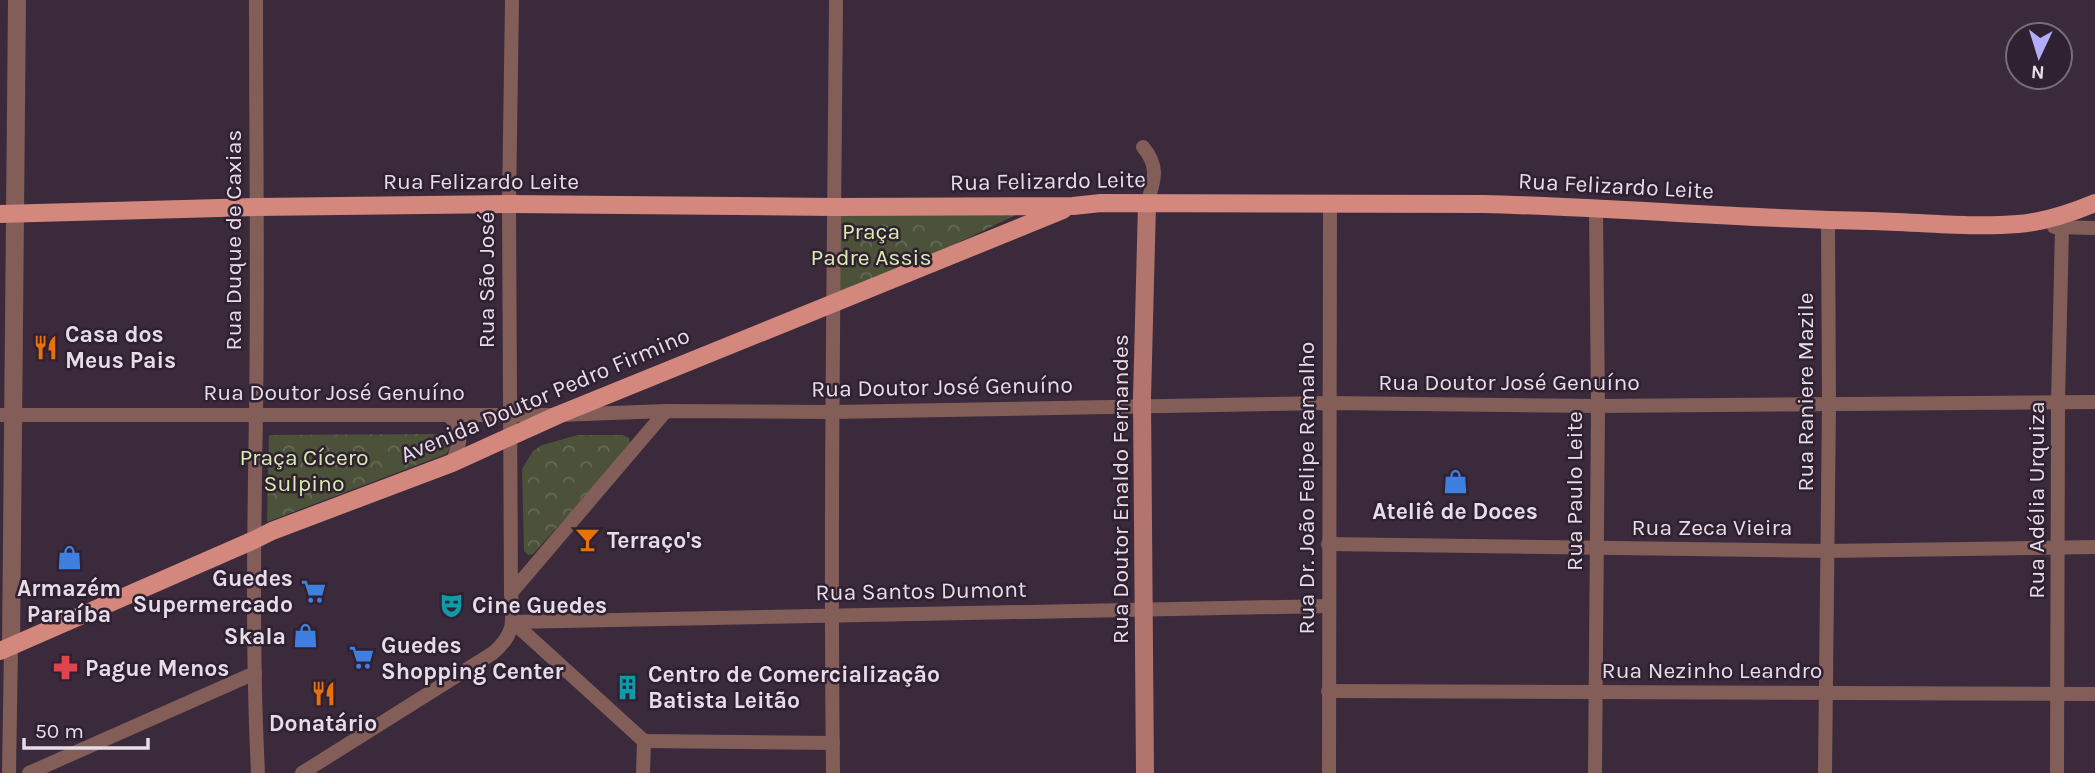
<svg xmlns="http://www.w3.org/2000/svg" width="2095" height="773" font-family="Karla,sans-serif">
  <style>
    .park { fill: url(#park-crowns) }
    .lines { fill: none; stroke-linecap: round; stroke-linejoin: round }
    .minor { stroke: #835d58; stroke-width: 14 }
    .tertiary { stroke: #835d58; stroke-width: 18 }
    .secondary { stroke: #b1756d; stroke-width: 18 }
    .primary { stroke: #d4877d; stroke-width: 18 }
    .labels { text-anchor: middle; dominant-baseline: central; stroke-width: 5; stroke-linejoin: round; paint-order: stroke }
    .street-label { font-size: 23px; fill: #e7dde8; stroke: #2f2131 }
    .park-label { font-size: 23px; fill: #daedaf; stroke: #2f2131 }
    .poi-label { font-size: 23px; font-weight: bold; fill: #e7dde8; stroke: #2f2131; text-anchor: start }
  </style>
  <defs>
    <pattern id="park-crowns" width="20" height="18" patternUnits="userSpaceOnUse" patternTransform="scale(1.75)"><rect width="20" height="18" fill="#4b5239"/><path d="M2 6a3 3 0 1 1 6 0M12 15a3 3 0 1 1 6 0" fill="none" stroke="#656a56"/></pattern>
  </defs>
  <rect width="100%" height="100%" fill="#3a2a3c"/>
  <g class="park">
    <polygon points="1035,206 834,302 835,207"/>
    <polygon points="443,434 450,441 452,446 446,454 267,522 269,435"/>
    <polygon points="578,435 623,435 629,438 631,446 533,554 528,555 524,551 522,469 533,451 542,445"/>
  </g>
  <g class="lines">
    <g class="minor">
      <path d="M256,0C256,138 258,275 256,413C254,533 252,653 258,773"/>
      <path d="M1143,147C1160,167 1154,181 1147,204"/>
      <polyline points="2054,227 2095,228"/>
      <polyline points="0,415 558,415 666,411 832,412 1329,403 1598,406 2095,402"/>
      <path d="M449,415C464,434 461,441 452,463"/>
      <polyline points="1328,544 1826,551 2095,547"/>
      <polyline points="511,593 666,411"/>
      <polyline points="513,622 1329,606"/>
      <polyline points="513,622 644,741"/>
      <polyline points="1328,691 2095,694"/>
      <polyline points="644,741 833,743"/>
      <polyline points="9,773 11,647"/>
      <polyline points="29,773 255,673"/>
      <path d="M302,773L493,653C516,633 513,621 511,593L509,204L512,0"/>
      <polyline points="643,773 644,741"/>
      <path d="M833,773C830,515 834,258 836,0"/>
      <polyline points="1329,773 1330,203"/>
      <polyline points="1595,773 1598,406 1596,209"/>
      <polyline points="1825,773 1829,403 1828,221"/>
      <polyline points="2057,773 2058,402 2062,228"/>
    </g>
    <polyline class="tertiary" points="11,647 17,0"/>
    <polyline class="secondary" points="1145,773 1142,399 1147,204"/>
    <g class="primary">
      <path d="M0,214L256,207L509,204L835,207L1073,206L1101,203L1483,204C1612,207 1741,219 1870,221C1919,222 1969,228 2018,224C2044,222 2071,213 2095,203"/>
      <polyline points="0,651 254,540 272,531 452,463 558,415 1063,210"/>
    </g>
  </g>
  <defs>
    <symbol id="restaurant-bare" viewBox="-9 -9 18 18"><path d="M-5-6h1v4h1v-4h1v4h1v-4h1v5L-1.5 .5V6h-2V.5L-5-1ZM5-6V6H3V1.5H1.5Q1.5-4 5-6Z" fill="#e8710a" stroke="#2f2131" stroke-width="2.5" paint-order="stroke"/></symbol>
    <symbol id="shop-bare" viewBox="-9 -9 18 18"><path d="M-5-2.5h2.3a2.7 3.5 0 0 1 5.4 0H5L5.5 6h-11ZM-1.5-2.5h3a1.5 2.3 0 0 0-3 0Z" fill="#3f7fe0" stroke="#2f2131" stroke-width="2.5" paint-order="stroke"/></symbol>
    <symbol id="bar-bare" viewBox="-9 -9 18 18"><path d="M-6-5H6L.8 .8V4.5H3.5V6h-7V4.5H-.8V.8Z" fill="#e8710a" stroke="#2f2131" stroke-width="2.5" paint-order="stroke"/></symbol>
    <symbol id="supermarket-bare" viewBox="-9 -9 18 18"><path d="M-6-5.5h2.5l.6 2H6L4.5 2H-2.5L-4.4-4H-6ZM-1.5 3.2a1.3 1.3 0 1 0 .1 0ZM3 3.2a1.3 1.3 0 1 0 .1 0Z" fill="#3f7fe0" stroke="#2f2131" stroke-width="2.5" paint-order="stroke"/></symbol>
    <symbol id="theatre-bare" viewBox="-9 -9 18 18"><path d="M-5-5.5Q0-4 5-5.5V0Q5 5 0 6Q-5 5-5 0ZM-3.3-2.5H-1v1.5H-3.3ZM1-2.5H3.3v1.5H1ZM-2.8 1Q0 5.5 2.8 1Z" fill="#0f9aa8" stroke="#2f2131" stroke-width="2.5" paint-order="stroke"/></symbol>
    <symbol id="pharmacy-bare" viewBox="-9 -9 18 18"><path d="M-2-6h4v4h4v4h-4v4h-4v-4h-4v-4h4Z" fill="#e0444e" stroke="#2f2131" stroke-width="2.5" paint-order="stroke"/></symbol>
    <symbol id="building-bare" viewBox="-9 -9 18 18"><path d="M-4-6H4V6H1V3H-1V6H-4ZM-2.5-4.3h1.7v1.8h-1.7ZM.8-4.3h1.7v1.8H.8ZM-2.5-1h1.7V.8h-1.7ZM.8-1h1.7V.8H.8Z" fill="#0f9aa8" stroke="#2f2131" stroke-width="2.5" paint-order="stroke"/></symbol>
  </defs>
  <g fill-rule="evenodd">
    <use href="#restaurant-bare" x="28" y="330" width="35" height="35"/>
    <use href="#shop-bare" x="1438" y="464" width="35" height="35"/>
    <use href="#bar-bare" x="570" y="522" width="35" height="35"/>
    <use href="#shop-bare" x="52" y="540" width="35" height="35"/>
    <use href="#supermarket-bare" x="296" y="574" width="35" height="35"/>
    <use href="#theatre-bare" x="434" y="588" width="35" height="35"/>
    <use href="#shop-bare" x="288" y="618" width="35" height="35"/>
    <use href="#supermarket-bare" x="344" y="640" width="35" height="35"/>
    <use href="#pharmacy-bare" x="48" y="650" width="35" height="35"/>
    <use href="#building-bare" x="610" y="670" width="35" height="35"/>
    <use href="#restaurant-bare" x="306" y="676" width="35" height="35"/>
  </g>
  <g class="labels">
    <g class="street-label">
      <text x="481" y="181">Rua Felizardo Leite</text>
      <text transform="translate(1048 181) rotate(-1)">Rua Felizardo Leite</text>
      <text transform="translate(1616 186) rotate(3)">Rua Felizardo Leite</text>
      <text transform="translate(233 240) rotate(-90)">Rua Duque de Caxias</text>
      <text transform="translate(486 280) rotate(-90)">Rua São José</text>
      <text x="1509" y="382">Rua Doutor José Genuíno</text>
      <text transform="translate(942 387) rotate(-1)">Rua Doutor José Genuíno</text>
      <text x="334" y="392">Rua Doutor José Genuíno</text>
      <text transform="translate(1805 392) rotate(-90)">Rua Raniere Mazile</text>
      <text transform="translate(545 395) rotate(-23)">Avenida Doutor Pedro Firmino</text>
      <text transform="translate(1306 488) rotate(-90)">Rua Dr. João Felipe Ramalho</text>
      <text transform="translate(1120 489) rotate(-90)">Rua Doutor Enaldo Fernandes</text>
      <text transform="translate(1574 491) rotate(-90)">Rua Paulo Leite</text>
      <text transform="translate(2036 500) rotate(-90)">Rua Adélia Urquiza</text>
      <text x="1712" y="527">Rua Zeca Vieira</text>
      <text transform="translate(921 591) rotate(-1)">Rua Santos Dumont</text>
      <text x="1712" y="670">Rua Nezinho Leandro</text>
    </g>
    <g class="park-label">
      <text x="871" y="231">Praça<tspan x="871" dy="26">Padre Assis</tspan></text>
      <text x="304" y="457">Praça Cícero<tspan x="304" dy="26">Sulpino</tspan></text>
    </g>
    <g class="poi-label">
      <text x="65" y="334">Casa dos<tspan x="65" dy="26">Meus Pais</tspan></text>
      <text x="1455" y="511" text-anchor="middle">Ateliê de Doces</text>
      <text x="607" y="540">Terraço's</text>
      <text x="293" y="578" text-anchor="end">Guedes<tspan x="293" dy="26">Supermercado</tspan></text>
      <text x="69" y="588" text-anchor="middle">Armazém<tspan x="69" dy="26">Paraíba</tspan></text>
      <text x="472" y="605">Cine Guedes</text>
      <text x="286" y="636" text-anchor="end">Skala</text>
      <text x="381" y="645">Guedes<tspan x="381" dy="26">Shopping Center</tspan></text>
      <text x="85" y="668">Pague Menos</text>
      <text x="648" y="674">Centro de Comercialização<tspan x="648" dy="26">Batista Leitão</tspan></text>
      <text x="323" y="723" text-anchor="middle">Donatário</text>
    </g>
  </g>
  <g transform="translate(2039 56) rotate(184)"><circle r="33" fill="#2f2131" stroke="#796c7a" stroke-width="2"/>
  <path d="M0-5L12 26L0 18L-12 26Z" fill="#b2adf9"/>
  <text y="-10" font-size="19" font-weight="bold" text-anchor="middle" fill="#e7dde8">N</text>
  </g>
  <path d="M24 738v10h124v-10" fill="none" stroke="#e7dde8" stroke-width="3.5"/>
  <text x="35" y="738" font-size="21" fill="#e7dde8" stroke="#2f2131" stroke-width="5" paint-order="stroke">50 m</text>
</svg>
